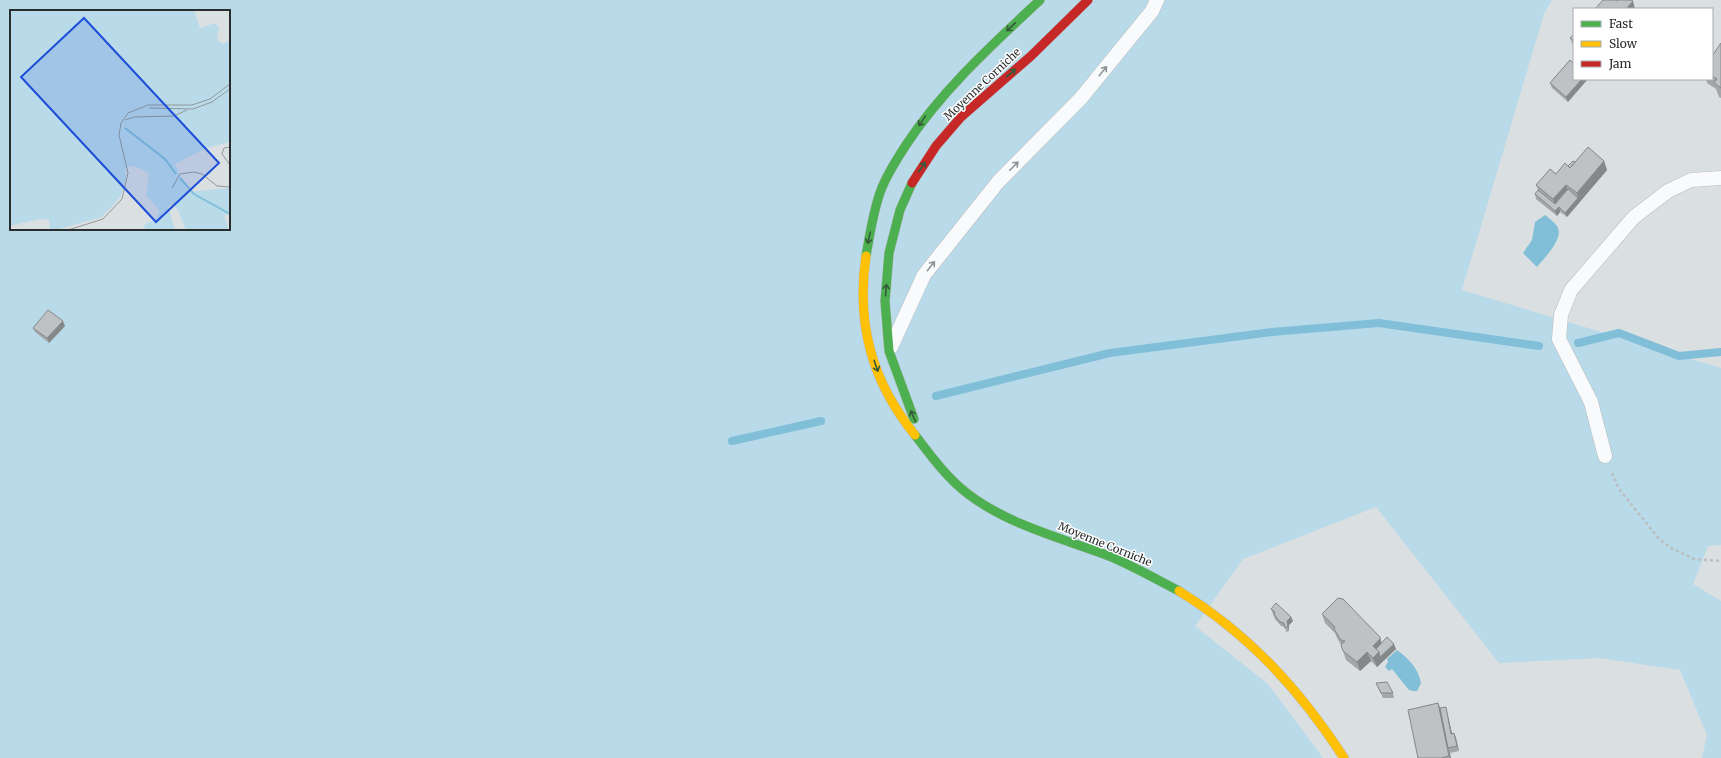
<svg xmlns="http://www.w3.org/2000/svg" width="1721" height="758" font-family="Merriweather,serif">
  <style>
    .green { fill: #b9dae9; fill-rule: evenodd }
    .water { fill: #81bfd8 }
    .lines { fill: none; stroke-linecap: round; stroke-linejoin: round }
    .stream { stroke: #81bfd8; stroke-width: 8 }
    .lane-casing { stroke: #b8bcbf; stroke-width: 15 }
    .fast-casing { stroke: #b8bcbf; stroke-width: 10 }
    .slow-casing { stroke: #b8bcbf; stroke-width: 10 }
    .jam-casing { stroke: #b8bcbf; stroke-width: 10 }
    .path { stroke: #bbbdbe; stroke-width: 2.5; stroke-dasharray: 3 3; stroke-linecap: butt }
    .lane { stroke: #f9fafb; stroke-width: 14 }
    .fast { stroke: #4caf50; stroke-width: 9 }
    .slow { stroke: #ffc107; stroke-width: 9 }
    .jam { stroke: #c62828; stroke-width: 9 }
    .wall { fill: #a3a7a9 }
    .shaded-wall { fill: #858889 }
    .building { fill: #bec2c4; stroke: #858889 }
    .oneway { stroke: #355a3a }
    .oneway2 { stroke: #919494 }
    .labels { text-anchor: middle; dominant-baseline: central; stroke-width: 3; stroke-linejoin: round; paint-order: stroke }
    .street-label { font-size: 11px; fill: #292d2e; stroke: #fff }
    .inset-river { fill: none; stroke: #81bfd8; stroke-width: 2 }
    .inset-road { fill: none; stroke: #93989a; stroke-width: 1 }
    .view { fill: #1d4ed8; fill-opacity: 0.15; stroke: #1d4ed8; stroke-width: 2 }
    .inset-edge { fill: none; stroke: #292d2e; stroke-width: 2 }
  </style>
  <rect width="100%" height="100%" fill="#dadfe2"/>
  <path class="green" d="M0,0H1552L1544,14L1462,290L1721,368V545L1708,546L1693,584L1721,601V758H1702L1707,735L1680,670L1600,658L1499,663L1376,507L1243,559L1195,626L1268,684L1323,758H0ZM11,11H229V229H11Z"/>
  <g class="water">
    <path d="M1545,215C1549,218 1554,222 1557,226C1565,238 1544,258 1537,267L1523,253L1532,240L1535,222Z"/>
    <path d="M1397,650C1409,659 1418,668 1421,683L1417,691H1413L1409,690L1392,669L1389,671L1385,667L1388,662L1387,659Z"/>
  </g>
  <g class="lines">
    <g class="stream">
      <polyline points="1578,343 1619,333 1679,356 1721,352"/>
      <polyline points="936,396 1110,353 1272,332 1379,323 1539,346"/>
      <polyline points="732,441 821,421"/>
    </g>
    <defs>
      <g id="lane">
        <polyline points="891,347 924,275 998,182 1081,98 1152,11 1157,0"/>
        <polyline points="1605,456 1591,402 1559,339 1561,315 1571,290 1634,217 1668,191 1691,180 1721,178"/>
      </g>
      <g id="fast">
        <polyline points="912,183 900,210 889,253 885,301 889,351 914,419"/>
        <path d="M866,256C870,234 873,211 881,190C887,174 897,159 906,145C942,90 992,45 1040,0"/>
        <path d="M915,435C931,456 947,478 968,494C1009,525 1061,538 1109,556C1133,566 1156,579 1179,591"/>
      </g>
      <g id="slow">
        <path d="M866,256C856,324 872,382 915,435"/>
        <path d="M1179,591C1249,634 1300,690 1344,758"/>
      </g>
      <polyline id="jam" points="912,183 936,146 961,117 1031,56 1088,0"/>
    </defs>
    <use href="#lane" class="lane-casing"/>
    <use href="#fast" class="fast-casing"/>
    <use href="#slow" class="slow-casing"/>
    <use href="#jam" class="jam-casing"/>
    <polyline class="path" points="1612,473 1619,489 1659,539 1671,548 1694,559 1721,561"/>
    <use href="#lane" class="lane"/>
    <use href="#fast" class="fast"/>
    <use href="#slow" class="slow"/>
    <use href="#jam" class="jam"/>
  </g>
  <g class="wall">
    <polygon points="1574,34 1574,48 1570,38"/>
    <polygon points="1721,43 1721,98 1719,97 1716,89 1707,83 1706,79 1712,79 1712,56"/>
    <polygon points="1570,60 1568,102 1552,88 1550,83"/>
    <polygon points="1604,161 1607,170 1567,217 1560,212 1557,216 1536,199 1535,194 1538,190 1536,185 1575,162"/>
    <polygon points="65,326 49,343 35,332 33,328"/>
    <polygon points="1271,609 1291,617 1293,621 1289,625 1289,631 1286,632 1285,627 1281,626 1275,619"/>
    <polygon points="1322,614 1382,643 1396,649 1377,667 1371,661 1360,671 1346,660 1341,645 1337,638 1335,633 1325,623"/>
    <polygon points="1376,683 1393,693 1394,698 1383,698"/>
    <polygon points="1438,703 1440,708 1446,707 1447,712 1452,733 1454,733 1456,738 1459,751 1450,753 1450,752 1451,758 1418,758"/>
  </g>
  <g class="shaded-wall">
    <polygon points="1633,1 1635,9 1626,9"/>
    <polygon points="1582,79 1588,79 1568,102 1566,97"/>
    <polygon points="1604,161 1607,170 1567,217 1565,213 1578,198 1577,193"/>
    <polygon points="1566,185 1569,194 1556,208 1553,199"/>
    <polygon points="1559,207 1560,212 1557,216 1555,211"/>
    <polygon points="63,321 65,326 49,343 47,338"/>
    <polygon points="1291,617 1293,621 1289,625 1289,631 1287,621"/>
    <polygon points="1380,637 1383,648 1394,644 1396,649 1377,667 1373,658 1373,646"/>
    <polygon points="1367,652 1371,661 1360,671 1357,662"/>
    <polygon points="1438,703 1442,713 1448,748 1451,758 1450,758 1449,756"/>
    <polygon points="1446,707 1447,712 1453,738 1451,734"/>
    <polygon points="1454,733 1456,738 1459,751 1457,746"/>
  </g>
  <g class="building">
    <polygon points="1603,0 1616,0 1616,1 1617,0 1631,0 1633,1 1626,9 1595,9"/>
    <polygon points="1574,34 1574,41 1570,38"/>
    <polygon points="1721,43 1721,88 1714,83 1717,79 1712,76 1712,56"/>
    <polygon points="1570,60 1574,64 1574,79 1582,79 1566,97 1550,83"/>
    <polygon points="1588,147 1604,161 1577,193 1566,185 1553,199 1536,185 1550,169 1556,174 1565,163 1570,168"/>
    <polygon points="1573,161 1575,162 1570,168 1568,166"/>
    <polygon points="1568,189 1578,198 1565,213 1559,207 1555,211 1535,194 1538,190 1555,204"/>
    <polygon points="48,310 63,321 47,338 33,328"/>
    <polygon points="1338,598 1343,599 1380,637 1380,639 1373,646 1379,652 1373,658 1367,652 1357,662 1343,651 1341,645 1345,641 1341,640 1334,629 1335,627 1322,614"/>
    <polygon points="1276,603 1291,617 1287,621 1288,626 1285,628 1284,623 1280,622 1274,614 1275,612 1271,609"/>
    <polygon points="1387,637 1394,644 1380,657 1379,652 1376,649"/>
    <polygon points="1387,682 1393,693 1381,693 1376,683"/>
    <polygon points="1438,703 1449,756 1441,758 1418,758 1408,710"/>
    <polygon points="1446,707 1451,734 1454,733 1457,746 1448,748 1440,708"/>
  </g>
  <defs><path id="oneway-shaft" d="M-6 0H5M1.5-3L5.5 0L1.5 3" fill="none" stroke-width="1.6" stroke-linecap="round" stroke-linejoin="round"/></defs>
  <g class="oneway">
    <use href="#oneway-shaft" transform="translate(1011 27) rotate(137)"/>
    <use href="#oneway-shaft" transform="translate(1011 73) rotate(-41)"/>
    <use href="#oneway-shaft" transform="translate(922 121) rotate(125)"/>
    <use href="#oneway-shaft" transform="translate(922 167) rotate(-56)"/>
    <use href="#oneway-shaft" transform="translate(869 238) rotate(104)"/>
    <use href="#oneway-shaft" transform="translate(886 290) rotate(-86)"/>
    <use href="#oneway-shaft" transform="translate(876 366) rotate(71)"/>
    <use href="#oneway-shaft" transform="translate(913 416) rotate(-114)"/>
  </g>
  <g class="oneway2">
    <use href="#oneway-shaft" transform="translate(1103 71) rotate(-51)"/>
    <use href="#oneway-shaft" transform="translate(1014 166) rotate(-45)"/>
    <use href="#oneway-shaft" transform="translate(931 266) rotate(-52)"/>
  </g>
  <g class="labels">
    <g class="street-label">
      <text transform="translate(982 84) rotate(-43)">Moyenne Corniche</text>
      <text transform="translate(1105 544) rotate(22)">Moyenne Corniche</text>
    </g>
  </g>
  <g transform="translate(10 10)">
    <rect width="220" height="220" fill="#dadfe2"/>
    <path d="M0,0H184L190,18L205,13L209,17L207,30L213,34L220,30V132L194,139L165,154L178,182L220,178V203L214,206L219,220H176L168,200L162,194L158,196L165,220H134L135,214L146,209L150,201L136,186L139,163L125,156L115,157L116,168L111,186L92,207L46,220H40L39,210L29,209L0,216Z" fill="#b9dae9"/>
    <path class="inset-river" d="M115,118L155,149L166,164M170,168L184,184L220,204"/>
    <path class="inset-road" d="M139,98L183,99L202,92L220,79M115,110L124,107L164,106L177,100M220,137L214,138L212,144L220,155M162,178L170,164L184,162L192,164L207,176L220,177M58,220L93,209L112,189L118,163L109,125L111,113L118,103L138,95H182L200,89L220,74"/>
    <path class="view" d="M74,8L209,153L146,212L11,67Z"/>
    <rect width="220" height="220" class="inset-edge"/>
  </g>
  <rect x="1573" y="8" width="140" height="72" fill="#ffffff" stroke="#a9abab"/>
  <rect x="1581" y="21" width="20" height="6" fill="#4caf50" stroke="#a9abab"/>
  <text x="1609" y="28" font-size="12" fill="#292d2e">Fast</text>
  <rect x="1581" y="41" width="20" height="6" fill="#ffc107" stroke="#a9abab"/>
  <text x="1609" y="48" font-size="12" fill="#292d2e">Slow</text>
  <rect x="1581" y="61" width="20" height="6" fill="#c62828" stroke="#a9abab"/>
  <text x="1609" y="68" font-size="12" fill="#292d2e">Jam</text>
</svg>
